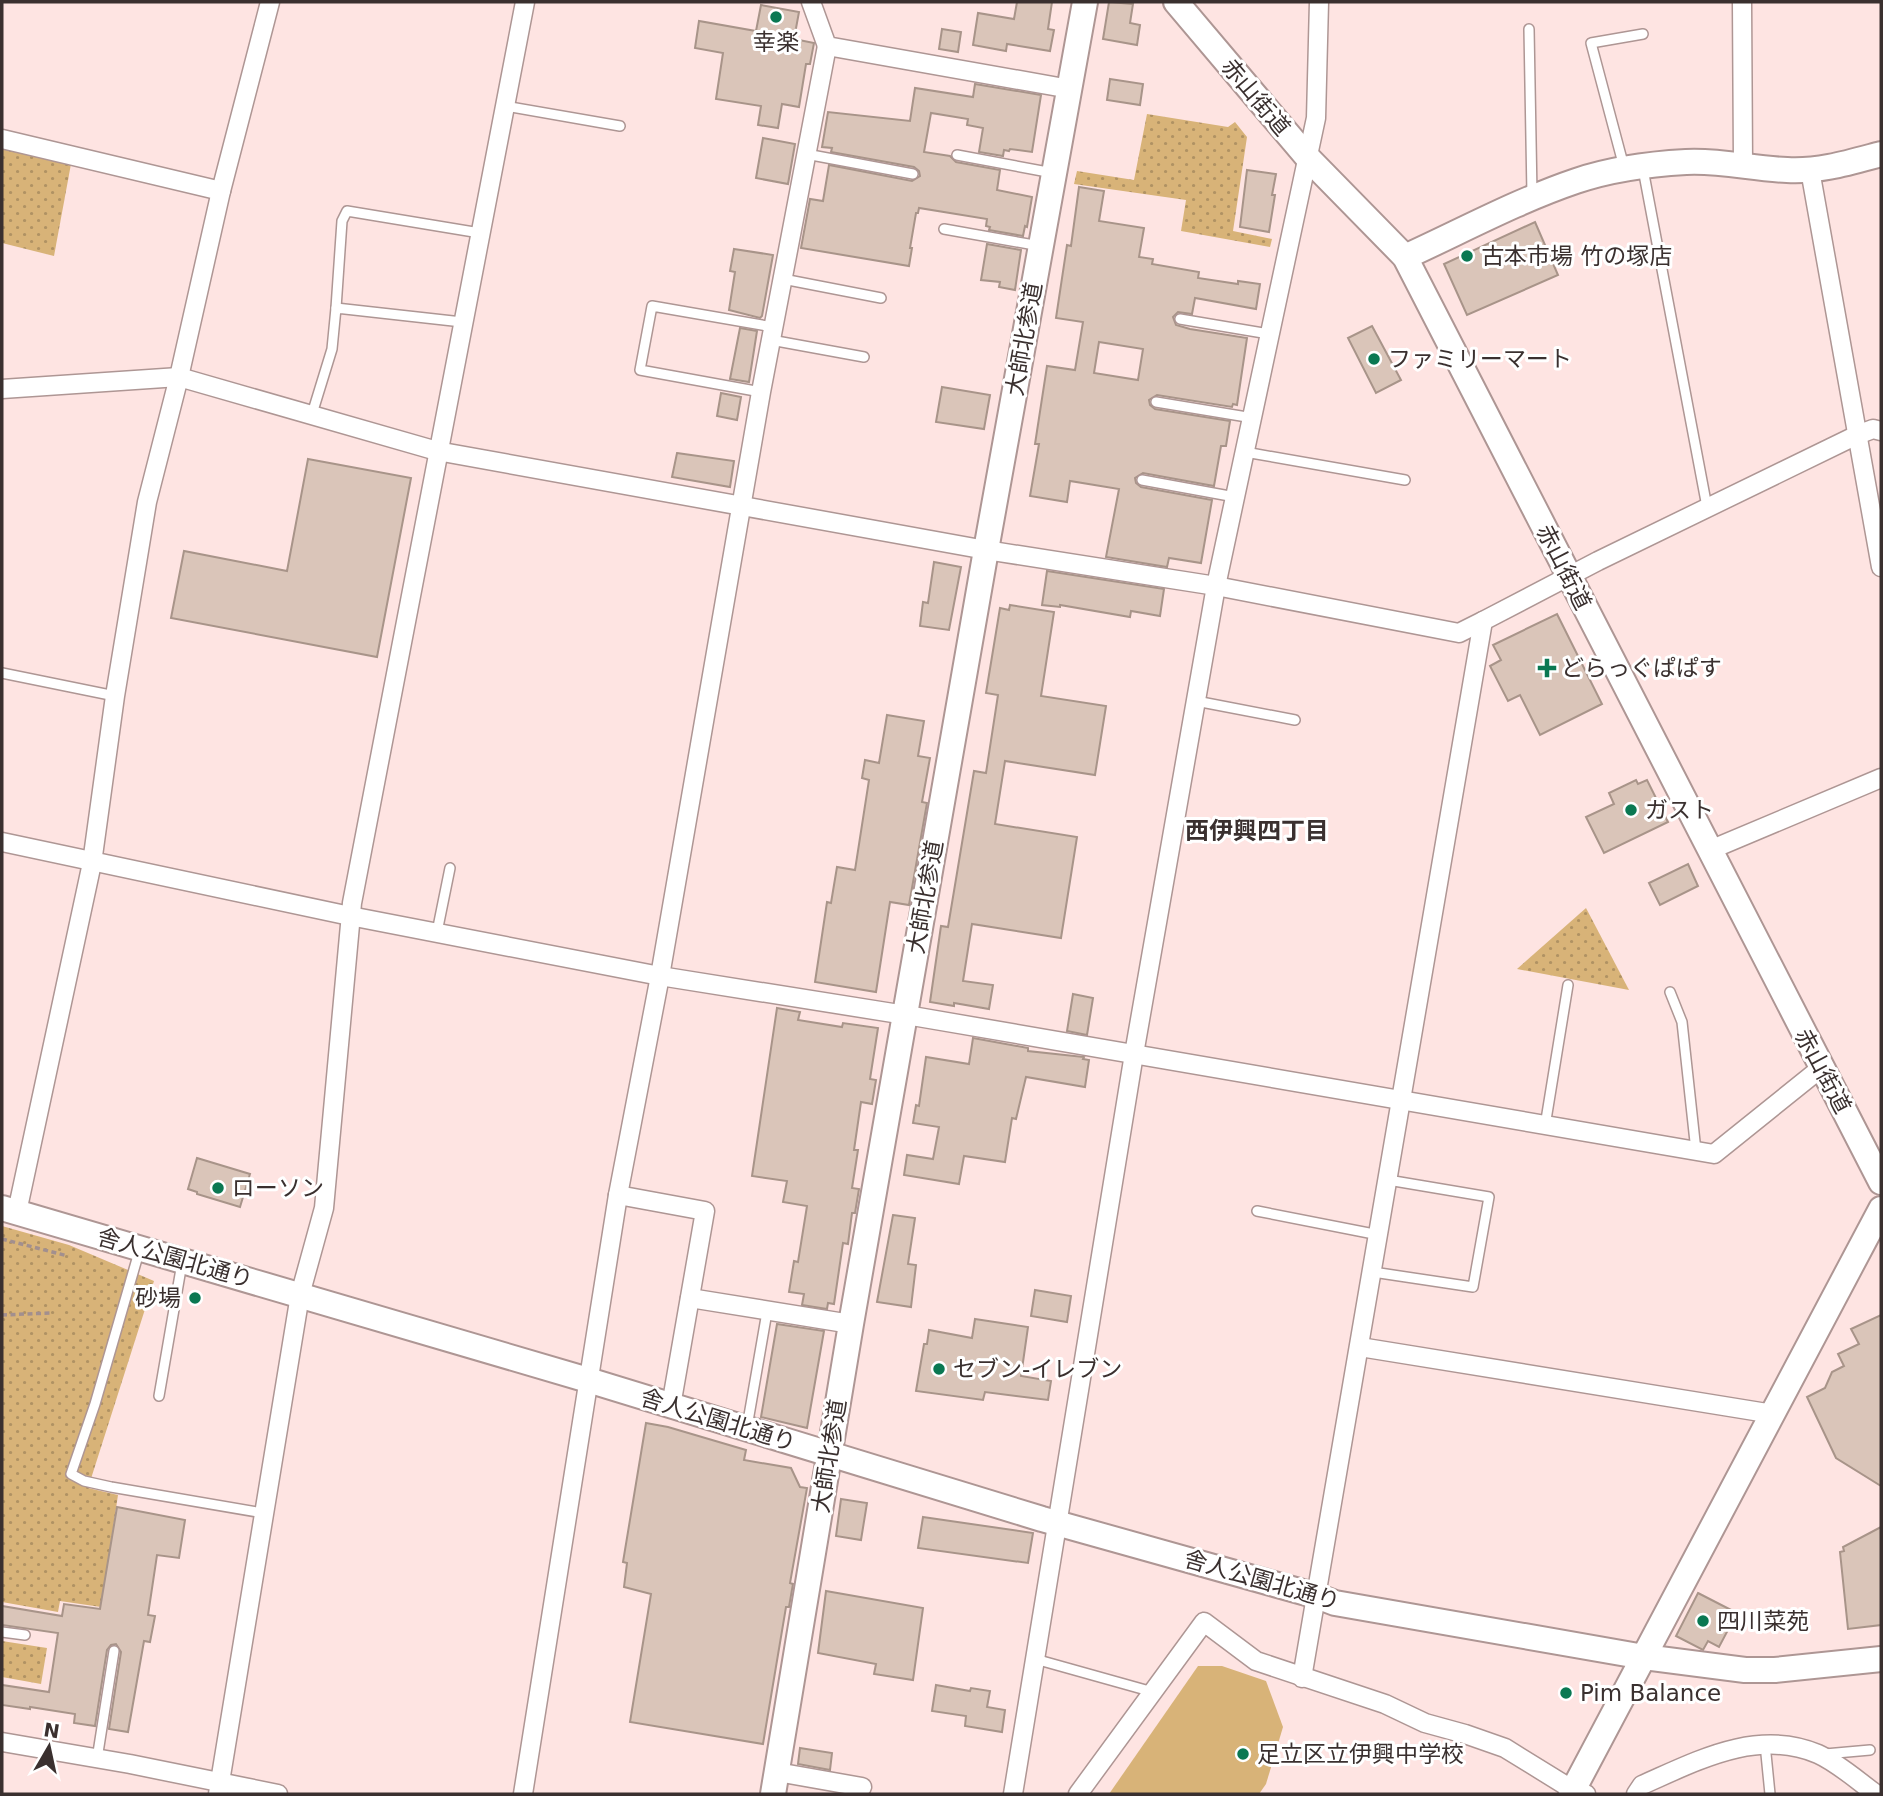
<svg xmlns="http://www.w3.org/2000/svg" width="1883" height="1796" font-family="'DejaVu Sans','Noto Sans JP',sans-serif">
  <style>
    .green { fill: #d8b378 }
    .park { fill: url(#park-dots) }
    .building { fill: #dac5b9; stroke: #a89489; stroke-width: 2; fill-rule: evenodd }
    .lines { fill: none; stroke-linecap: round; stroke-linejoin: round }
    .lane-casing { stroke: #ae9694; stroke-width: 12 }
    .street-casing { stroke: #ae9694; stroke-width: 21 }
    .secondary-casing { stroke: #ae9694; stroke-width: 28 }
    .path { stroke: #a28f8e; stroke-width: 3.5; stroke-dasharray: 5 3.5; stroke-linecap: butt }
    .lane { stroke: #fff; stroke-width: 9 }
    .street { stroke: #fff; stroke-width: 18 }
    .secondary { stroke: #fff; stroke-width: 24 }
    .poi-dot { fill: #0a7852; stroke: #fff; stroke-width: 2.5 }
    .labels { text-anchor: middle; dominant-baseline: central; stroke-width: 6; stroke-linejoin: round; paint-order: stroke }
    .poi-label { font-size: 23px; fill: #3a302f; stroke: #fff; text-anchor: start }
    .street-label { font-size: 23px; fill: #3a302f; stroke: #fff }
    .neighbourhood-label { font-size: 24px; font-weight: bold; fill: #3a302f; stroke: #fff }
  </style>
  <defs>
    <pattern id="park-dots" width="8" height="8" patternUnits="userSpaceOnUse" patternTransform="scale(1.75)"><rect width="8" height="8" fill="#d8b378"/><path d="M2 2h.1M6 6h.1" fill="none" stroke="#b09263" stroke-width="1.8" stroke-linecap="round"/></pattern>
  </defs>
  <rect width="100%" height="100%" fill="#fee4e2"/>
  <polygon class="green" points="1198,1666 1222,1666 1266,1681 1283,1727 1266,1784 1259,1794 1109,1794"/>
  <g class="park">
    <polygon points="1147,114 1228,127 1235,122 1247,137 1233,231 1272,239 1270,247 1181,231 1186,200 1074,184 1077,171 1134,180"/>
    <polygon points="2,149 71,164 54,256 2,243"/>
    <polygon points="1586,908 1629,990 1517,969"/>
    <polygon points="2,1226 69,1245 154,1281 88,1488 118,1495 101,1607 60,1601 58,1612 2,1602"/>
    <polygon points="2,1641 47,1648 41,1684 2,1677"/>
  </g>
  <g class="building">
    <polygon points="1017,2 1052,2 1048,29 1054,30 1050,51 1007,44 1006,51 973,45 978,13 1014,19"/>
    <polygon points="1109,2 1133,4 1130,23 1140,25 1137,45 1103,39"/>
    <polygon points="761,5 799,12 794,39 814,43 810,64 806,64 799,107 782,104 778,128 758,125 761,106 716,99 723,53 695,48 699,21 756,31"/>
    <polygon points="942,29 961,32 958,52 939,49"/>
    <polygon points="1110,79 1143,84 1140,105 1107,100"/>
    <polygon points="975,84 1041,95 1032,152 1010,149 1009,151 1004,150 1003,156 979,152 983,128 967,125 968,119 931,113 924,152 950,156 956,162 1000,170 997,190 1032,197 1027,227 1025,226 1023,236 989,230 990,227 986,226 987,219 919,208 918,213 916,213 910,248 912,248 909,266 801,248 810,199 823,201 829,165 912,181 920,176 919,171 914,167 831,152 832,148 822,147 828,112 910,121 915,88 973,97"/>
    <polygon points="763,138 795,144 788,184 756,178"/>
    <polygon points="1247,170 1276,174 1272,195 1275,195 1269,232 1240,227"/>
    <path d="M1079,187L1104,191L1099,221L1144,228L1139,257L1153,259L1152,264L1199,272L1198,278L1238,284V281L1260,284L1256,309L1195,298L1192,314L1178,312L1173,317L1176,325L1190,329L1247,338L1237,405L1233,404L1232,407L1157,395L1149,400L1150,405L1155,409L1230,421L1226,446H1221L1214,486L1143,473L1135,478L1136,483L1141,487L1212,500L1201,563L1169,558L1167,567L1106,557L1119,489L1070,481L1067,502L1030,496L1039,444H1035L1047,366L1075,370L1083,322L1056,318L1067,245L1071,246ZM1099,342L1143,349L1138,380L1094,373Z"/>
    <polygon points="1535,222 1558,275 1467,315 1444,264"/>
    <polygon points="987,244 1021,250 1015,290 999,287 1000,282 981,280"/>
    <polygon points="734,249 773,255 762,316 760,318 729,310 735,272 730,271"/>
    <polygon points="1372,326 1401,380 1376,393 1348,338"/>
    <polygon points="740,328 757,331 749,382 730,379"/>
    <polygon points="942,387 990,395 984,429 936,422"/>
    <polygon points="721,393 741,397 737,420 717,416"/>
    <polygon points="677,453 734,461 730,487 672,477"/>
    <polygon points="308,459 411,478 377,657 171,618 184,551 287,571"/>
    <polygon points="934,562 961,567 949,630 920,626 923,602 928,603"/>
    <polygon points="1047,571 1164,589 1160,616 1131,611 1130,617 1060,605 1060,607 1042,605"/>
    <polygon points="1010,605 1054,612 1041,696 1106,706 1095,775 1005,761 995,824 1077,837 1061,938 972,924 963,981 993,985 989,1009 954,1003 954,1006 930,1002 941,926 948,927 974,771 986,773 998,695 986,693 1000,608 1009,610"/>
    <polygon points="1557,614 1602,704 1540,735 1520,695 1508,701 1490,666 1501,660 1493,645"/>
    <polygon points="887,715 924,721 918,756 930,758 922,802 927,803 909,905 890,902 876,992 815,982 827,902 831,903 837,867 855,870 869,780 862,778 865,760 879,763"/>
    <polygon points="1636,780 1638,784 1647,780 1668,822 1604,853 1586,817 1614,804 1609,793"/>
    <polygon points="1688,864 1698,886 1660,905 1649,883"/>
    <polygon points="1073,994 1093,998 1087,1035 1067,1031"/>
    <polygon points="777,1008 800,1012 798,1020 842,1027 843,1023 878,1028 870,1079 876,1080 872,1104 861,1102 854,1150 858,1150 852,1188 859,1189 855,1213 852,1213 848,1244 843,1243 834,1304 828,1303 827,1309 802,1305 804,1294 789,1292 794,1261 798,1262 807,1206 783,1202 787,1181 752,1176"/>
    <polygon points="973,1038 1028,1048 1028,1051 1084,1057 1083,1059 1089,1060 1085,1087 1026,1077 1016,1119 1012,1118 1005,1162 964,1156 959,1184 904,1175 907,1155 933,1159 939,1127 913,1123 916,1105 919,1106 926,1057 969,1064"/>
    <polygon points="197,1158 250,1174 240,1207 197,1194 197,1192 188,1189"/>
    <polygon points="893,1215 915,1218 908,1264 916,1265 911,1307 877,1302"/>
    <polygon points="1035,1290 1071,1296 1067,1322 1031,1316"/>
    <polygon points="1881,1315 1881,1486 1836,1458 1807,1397 1825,1388 1832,1372 1844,1366 1838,1354 1859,1344 1851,1329"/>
    <polygon points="975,1319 1028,1327 1021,1376 1051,1381 1048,1400 985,1392 983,1400 916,1391 924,1344 927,1344 929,1330 972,1338"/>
    <polygon points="777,1324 824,1331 807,1428 761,1417"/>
    <polygon points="646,1423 668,1427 746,1450 744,1460 791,1468 800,1487 807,1488 790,1583 793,1584 789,1607 786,1607 763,1744 630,1722 651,1594 624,1587 627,1563 623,1562"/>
    <polygon points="841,1499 867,1503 861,1540 836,1536"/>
    <polygon points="117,1507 185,1520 179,1558 157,1555 148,1615 155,1616 150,1642 144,1641 128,1732 109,1729 121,1652 116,1644 111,1645 107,1650 95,1726 74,1723 75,1714 30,1707 30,1709 2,1705 2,1685 49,1692 58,1633 2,1625 2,1606 62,1616 64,1604 100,1609"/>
    <polygon points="923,1517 1033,1533 1028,1563 918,1548"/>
    <polygon points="1881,1527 1881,1625 1848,1629 1840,1552 1844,1551 1843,1547"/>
    <polygon points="826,1591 923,1608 913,1680 874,1674 876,1664 818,1653"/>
    <polygon points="1698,1593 1737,1613 1719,1647 1708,1641 1703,1650 1676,1636"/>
    <polygon points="936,1685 970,1691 971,1688 990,1691 987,1707 1005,1710 1002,1732 965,1726 966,1716 932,1711"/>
    <polygon points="800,1748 832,1753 830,1770 798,1764"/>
  </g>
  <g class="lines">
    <defs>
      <g id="lane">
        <polyline points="1529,29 1532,195"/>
        <polyline points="505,106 620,126"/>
        <polyline points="806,154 913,174"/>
        <polyline points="957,155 1053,173"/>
        <polyline points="1624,167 1591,43 1643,34"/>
        <polyline points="1643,169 1707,507"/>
        <polyline points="944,229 1040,246"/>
        <polyline points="783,279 881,298"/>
        <polyline points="336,308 342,221 347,211 480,233"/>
        <polyline points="1180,319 1269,334"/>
        <polyline points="771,340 864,357"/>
        <polyline points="761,392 640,370 652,306 773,327"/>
        <polyline points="1156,402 1253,418"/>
        <polyline points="312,414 332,349 336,308 462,322"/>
        <polyline points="1245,452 1405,480"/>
        <polyline points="1142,480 1235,497"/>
        <polyline points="2,673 115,696"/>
        <polyline points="1196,701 1295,720"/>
        <polyline points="437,932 450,868"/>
        <polyline points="1670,992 1682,1022 1696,1151"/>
        <polyline points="1545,1126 1568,985"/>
        <polyline points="1257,1211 1379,1235"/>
        <polyline points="139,1252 95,1404 71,1474 84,1481 111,1487 263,1513"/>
        <polyline points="1373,1272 1473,1287 1489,1197 1388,1180"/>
        <polyline points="159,1396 182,1263"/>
        <polyline points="747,1427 767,1312"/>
        <polyline points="2,1632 25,1635"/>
        <polyline points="1035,1659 1153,1692"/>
        <polyline points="1765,1744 1770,1794"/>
        <polyline points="1825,1754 1870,1750"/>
        <polyline points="97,1759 114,1651"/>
      </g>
      <g id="street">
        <polyline points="811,2 827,46 1070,89"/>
        <polyline points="1742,2 1743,164"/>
        <polyline points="2,139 221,191"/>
        <polyline points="1810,170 1881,567"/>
        <polyline points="2,389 179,377 437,451 986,550 1216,586 1459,633 1483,621"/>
        <polyline points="2,842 350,916 660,976 918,1017 1714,1154 1821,1068"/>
        <polyline points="1710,850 1881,778"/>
        <polyline points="618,1195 705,1211 671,1406"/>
        <polyline points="17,1212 92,863 115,696 147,502 179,377 221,191 270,2"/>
        <polyline points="690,1298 851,1324"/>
        <polyline points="1360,1347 1773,1414"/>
        <polyline points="1302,1678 1483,621 1598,561 1857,435 1873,429 1881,431"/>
        <polyline points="2,1742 130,1764 278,1794"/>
        <polyline points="777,1772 862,1787"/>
        <polyline points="218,1794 300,1295 324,1208 352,903 525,2"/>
        <polyline points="523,1794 618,1195 660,976 761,392 827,46"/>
        <polyline points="1013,1794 1134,1054 1216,586 1316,118 1319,2"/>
        <polyline points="1078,1794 1204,1622 1256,1661 1385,1704 1425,1723 1465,1734 1505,1748 1573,1790 1586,1794"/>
        <path d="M1636,1794L1642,1785C1697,1761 1757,1728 1818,1754C1838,1763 1858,1781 1876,1794"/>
      </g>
      <g id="secondary">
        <polyline points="1176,2 1308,158 1405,257 1881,1182"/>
        <path d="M1405,257C1462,231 1517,201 1576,181C1611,169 1650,164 1686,162C1721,160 1753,169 1787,170C1819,172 1851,162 1881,154"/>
        <polyline points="2,1208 588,1380 1042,1519 1317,1596 1335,1603 1644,1657 1745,1670 1775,1670 1881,1659"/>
        <polyline points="773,1794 851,1324 986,550 1085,2"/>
        <polyline points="1571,1794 1881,1209"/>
      </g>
    </defs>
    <use href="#lane" class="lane-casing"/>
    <use href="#street" class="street-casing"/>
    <use href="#secondary" class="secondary-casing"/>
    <g class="path">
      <polyline points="2,1239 68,1256"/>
      <polyline points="2,1315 50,1313"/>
    </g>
    <use href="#lane" class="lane"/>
    <use href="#street" class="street"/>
    <use href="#secondary" class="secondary"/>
  </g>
  <g class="poi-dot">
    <circle cx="776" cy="17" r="7"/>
    <circle cx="1467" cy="256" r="7"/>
    <circle cx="1374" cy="359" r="7"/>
    <path d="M1543.5 657.5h7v7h7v7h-7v7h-7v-7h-7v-7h7z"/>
    <circle cx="1631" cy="810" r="7"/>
    <circle cx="218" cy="1188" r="7"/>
    <circle cx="195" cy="1298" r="7"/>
    <circle cx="939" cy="1369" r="7"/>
    <circle cx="1703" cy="1621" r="7"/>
    <circle cx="1566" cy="1693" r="7"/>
    <circle cx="1243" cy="1754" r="7"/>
  </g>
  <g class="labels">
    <g class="poi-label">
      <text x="776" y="42" text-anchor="middle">幸楽</text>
      <text x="1481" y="256">古本市場 竹の塚店</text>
      <text x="1388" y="359">ファミリーマート</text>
      <text x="1561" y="668">どらっぐぱぱす</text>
      <text x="1645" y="810">ガスト</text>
      <text x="232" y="1188">ローソン</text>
      <text x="181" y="1298" text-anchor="end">砂場</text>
      <text x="953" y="1369">セブン-イレブン</text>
      <text x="1717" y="1621">四川菜苑</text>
      <text x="1580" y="1693">Pim Balance</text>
      <text x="1257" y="1754">足立区立伊興中学校</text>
    </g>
    <g class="street-label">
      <text transform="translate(1256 97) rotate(50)">赤山街道</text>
      <text transform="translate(1024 339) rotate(-80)">大師北参道</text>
      <text transform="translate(1564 567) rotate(63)">赤山街道</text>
      <text transform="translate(925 897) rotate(-80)">大師北参道</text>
      <text transform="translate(1823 1071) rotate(62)">赤山街道</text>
      <text transform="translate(175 1258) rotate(16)">舎人公園北通り</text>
      <text transform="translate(718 1420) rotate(17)">舎人公園北通り</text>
      <text transform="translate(829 1456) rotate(-81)">大師北参道</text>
      <text transform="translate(1262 1580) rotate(16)">舎人公園北通り</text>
    </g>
    <g class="neighbourhood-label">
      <text x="1257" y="831">西伊興四丁目</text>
    </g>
  </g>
  <rect width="1883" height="1796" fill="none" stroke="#3a302f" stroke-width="7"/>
  <g transform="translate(49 1747) rotate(9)" stroke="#ffffff" stroke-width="5" paint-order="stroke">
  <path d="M0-5L12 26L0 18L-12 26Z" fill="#3a302f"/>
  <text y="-10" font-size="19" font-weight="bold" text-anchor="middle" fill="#3a302f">N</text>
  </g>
</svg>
